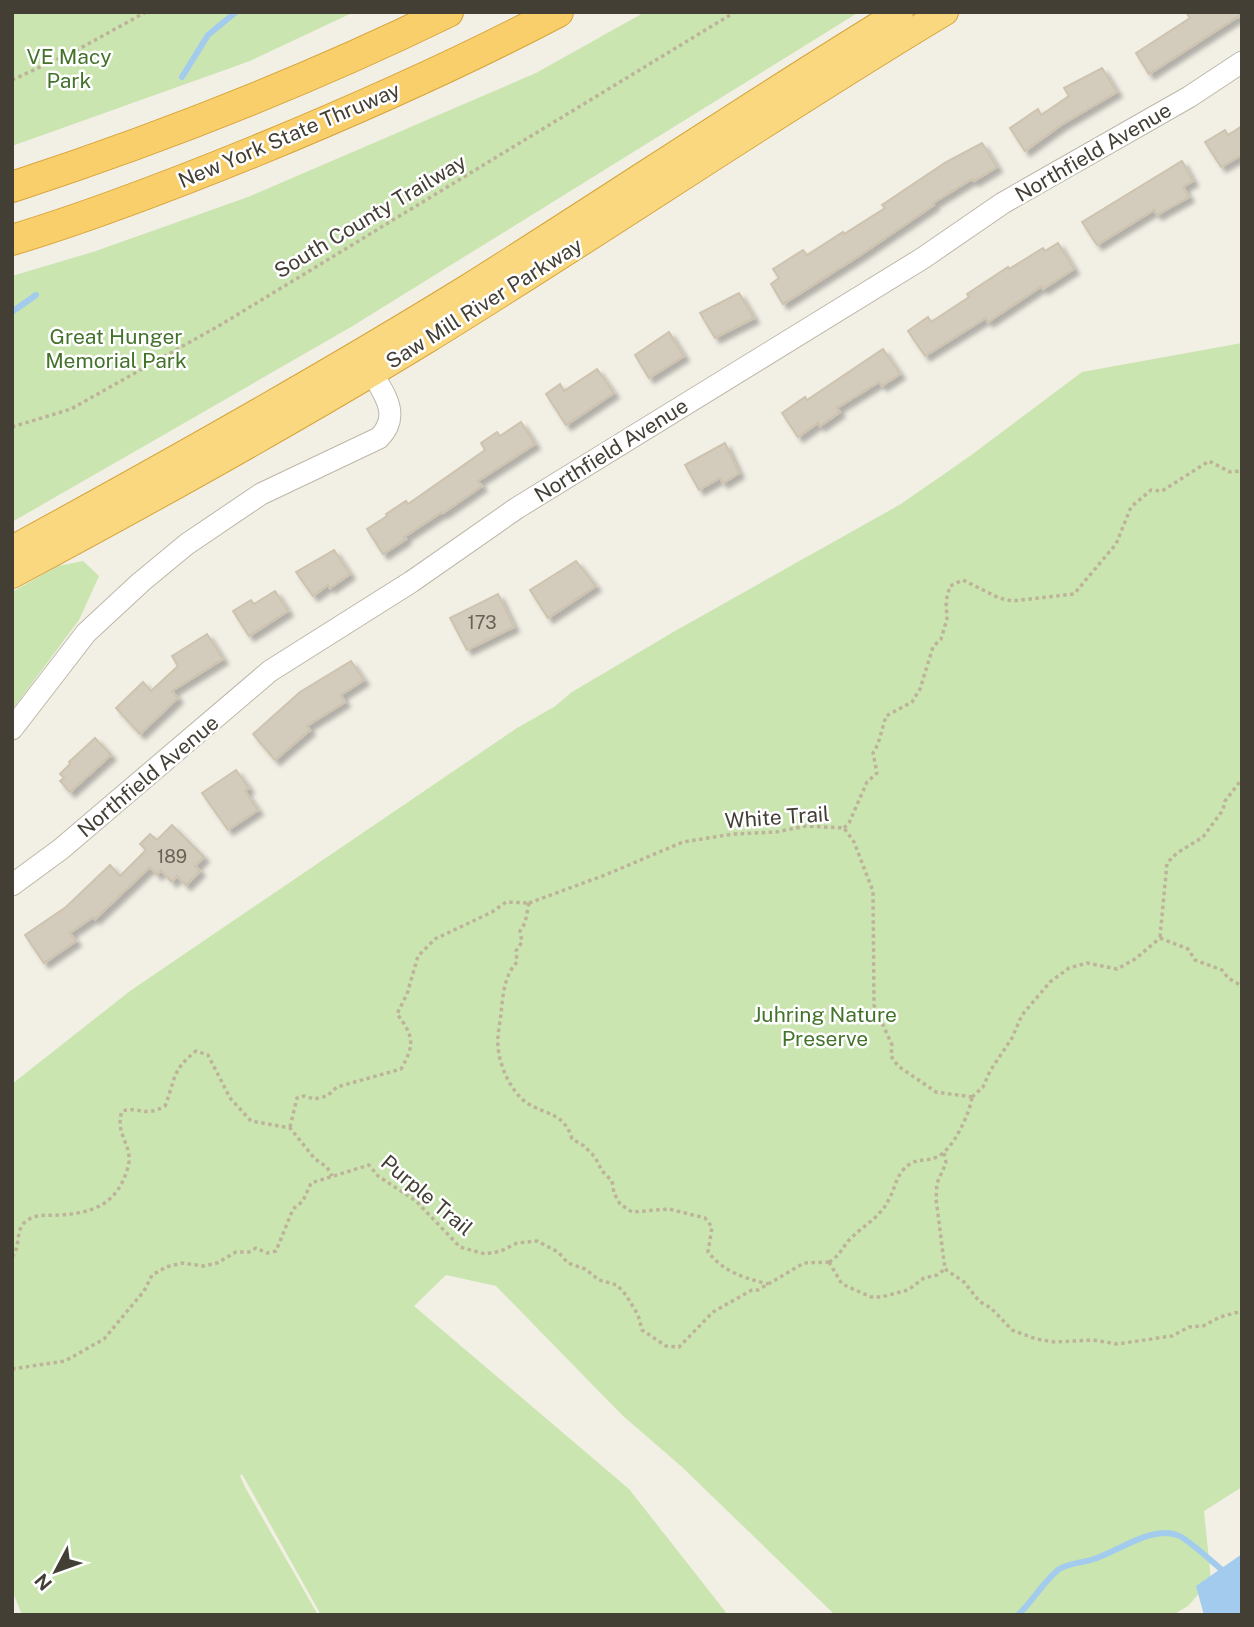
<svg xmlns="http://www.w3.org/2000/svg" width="1254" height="1627" font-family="'Public Sans',sans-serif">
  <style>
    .green { fill: #cae5af }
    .water { fill: #a3cbed }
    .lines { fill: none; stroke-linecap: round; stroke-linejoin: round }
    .stream { stroke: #a3cbed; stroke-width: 6 }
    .building { fill: #d3cbbb; stroke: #cdc3af; stroke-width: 2; filter: url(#shadow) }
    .tertiary-casing { stroke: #bdb7a8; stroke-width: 23 }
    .trunk-casing { stroke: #d7a43b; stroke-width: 28 }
    .motorway-casing { stroke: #d7a43b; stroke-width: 32 }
    .path { stroke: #beb39a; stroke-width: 3.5; stroke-dasharray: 3.5 3.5; stroke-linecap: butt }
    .tertiary { stroke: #fff; stroke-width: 21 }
    .trunk { stroke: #f9d880; stroke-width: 26 }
    .motorway { stroke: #f8cf6a; stroke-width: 30 }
    .labels { text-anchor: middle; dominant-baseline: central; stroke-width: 5; stroke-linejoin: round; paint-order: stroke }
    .number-label { font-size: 18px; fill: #686256 }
    .park-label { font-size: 21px; fill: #43732b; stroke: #fff }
    .street-label { font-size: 21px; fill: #443f35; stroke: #fff }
  </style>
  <defs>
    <filter id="shadow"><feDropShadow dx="5" dy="5" stdDeviation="2" flood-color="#0004"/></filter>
  </defs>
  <rect width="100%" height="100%" fill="#f2efe5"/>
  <g class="green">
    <polygon points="12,12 354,12 250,61 12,146"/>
    <polygon points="645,12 859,12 351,327 12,522 12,276 93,252 248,197 536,73"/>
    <polygon points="1242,343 1242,1487 1204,1511 1211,1580 1188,1606 1173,1615 835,1615 682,1467 622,1415 496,1286 446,1275 414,1306 629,1489 728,1615 321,1615 242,1474 240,1476 246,1489 318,1615 22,1615 12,1590 12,1084 130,991 517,728 554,707 572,692 675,631 901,504 970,456 1082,372"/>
    <polygon points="83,561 99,576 79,620 12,710 12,592 58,566"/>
  </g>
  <polygon class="water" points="1242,1554 1242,1615 1204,1615 1196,1586"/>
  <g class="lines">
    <g class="stream">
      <polyline points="182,77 208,35 236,12"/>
      <polyline points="12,312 36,295"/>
      <path d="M1018,1615C1033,1601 1042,1583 1058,1570C1067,1563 1083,1563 1094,1559C1119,1551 1150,1526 1177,1535C1187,1538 1211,1561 1221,1569"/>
    </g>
  </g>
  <g class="building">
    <polygon points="1186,12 1242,12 1242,14 1149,74 1136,53 1190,18"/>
    <polygon points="1102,68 1117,92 1061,125 1025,151 1010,128 1038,109 1041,115 1069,96 1064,88"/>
    <polygon points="1242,126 1242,155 1221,167 1205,142 1225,130 1228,135"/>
    <polygon points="982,143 997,167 974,181 972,179 933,203 934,205 859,256 783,304 771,284 779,278 773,269 803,250 807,255 843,232 844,234 885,208 882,205 946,162"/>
    <polygon points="1182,161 1193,181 1183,187 1189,197 1157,215 1154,210 1097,245 1082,222"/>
    <polygon points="1058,243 1074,269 1043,289 1042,286 988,322 986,318 925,356 908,331 928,317 931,322 969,297 967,294 1008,267 1009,269 1043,248 1045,251"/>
    <polygon points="739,293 754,318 715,338 700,313"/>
    <polygon points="669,332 684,356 649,378 635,355"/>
    <polygon points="883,349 900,374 882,386 879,382 837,408 840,412 820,426 818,423 798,437 782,413 805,397 807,400"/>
    <polygon points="597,369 614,393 566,425 546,394 560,384 564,391"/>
    <polygon points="521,422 535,444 478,481 482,486 443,513 442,512 404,537 406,539 383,554 367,529 387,516 386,514 406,501 408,504 485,450 481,443 497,432 500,436"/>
    <polygon points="725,443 739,473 723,483 720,478 699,490 685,465"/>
    <polygon points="334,550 350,574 330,588 328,585 313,596 296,572"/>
    <polygon points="576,561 596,586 548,618 530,590"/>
    <polygon points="275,591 288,611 249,636 233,611 251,600 254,604"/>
    <polygon points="498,594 514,627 467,650 450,618"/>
    <polygon points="207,634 223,659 172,691 178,698 140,734 116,708 143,682 151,691 178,666 172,656"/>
    <polygon points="351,661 364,680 341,695 345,702 307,726 310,730 275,760 253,734 300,692"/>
    <polygon points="95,738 111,755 70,792 60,781 64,778 60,774 70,764 69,762"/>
    <polygon points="236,770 249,788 245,791 258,810 228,830 202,793"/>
    <polygon points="172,825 204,857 195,866 200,871 186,885 177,876 172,882 161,870 157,875 150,867 95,919 93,917 70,933 76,941 44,963 25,935 66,907 110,865 120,876 146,850 140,844 150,834 157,840"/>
  </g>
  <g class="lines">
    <defs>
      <g id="tertiary">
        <path d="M12,729L86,633L141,582L187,544L261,494L379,438C401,416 385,395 372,373"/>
        <polyline points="12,885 61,849 270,671 411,582 517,508 923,258 1003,203 1189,97 1242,62"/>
      </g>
      <g id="trunk">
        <path d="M12,549C166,465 318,380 467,288C612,197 754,101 900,12"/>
        <path d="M12,575C152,500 291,423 427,340C601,233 770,117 945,12"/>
      </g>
      <g id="motorway">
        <path d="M12,187C161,138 307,81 448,12"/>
        <path d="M12,240C95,215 177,183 258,150C360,108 461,63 558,12"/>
      </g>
    </defs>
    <use href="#tertiary" class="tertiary-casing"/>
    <use href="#trunk" class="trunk-casing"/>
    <use href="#motorway" class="motorway-casing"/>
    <g class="path">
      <polyline points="12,80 77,50 146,12"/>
      <polyline points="12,427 71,409 222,324 735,12"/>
      <polyline points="844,828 849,823 867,782 877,773 873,753 878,744 886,716 912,702 920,689 933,647 941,639 947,619 946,601 950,586 963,580 999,598 1012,601 1074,594 1116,544 1131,507 1151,490 1162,491 1209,461 1230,472 1242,471"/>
      <polyline points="529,903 605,875 683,842 733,834 776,832 806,826 844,828 854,842 873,891 874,1005 892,1045 891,1056 898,1066 936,1092 972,1097"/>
      <path d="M529,903L525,923L520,931L522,942L516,951L517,962C504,976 503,995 501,1013C500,1024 497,1036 498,1046C499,1065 511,1092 527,1103C546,1115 565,1113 572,1139L584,1146L595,1157L602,1171L612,1181L614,1193L620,1204L632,1212L669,1209L705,1218L712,1227L708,1252C724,1272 744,1278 768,1284"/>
      <polyline points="1160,937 1167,863 1177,853 1203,837 1223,810 1225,801 1242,779"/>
      <polyline points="1160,938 1188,949 1195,960 1222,970 1228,978 1242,986"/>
      <polyline points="972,1097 983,1087 990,1071 1012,1038 1022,1015 1050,982 1069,968 1087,963 1117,969 1135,959 1160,938"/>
      <path d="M290,1127L297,1098L304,1096L314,1099L327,1096L337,1087L401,1069C415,1045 414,1036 397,1014L407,994L418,956L435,939L492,912L506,902L529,903"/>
      <polyline points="944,1153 946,1163 937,1183 936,1199 945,1269"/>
      <path d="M12,1257C21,1246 15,1233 24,1223C34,1213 47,1216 60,1215C95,1213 118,1203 128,1167C134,1145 114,1135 122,1111C141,1106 143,1118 165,1106C176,1078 171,1071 196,1051L208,1055L230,1098L251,1121L290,1128L315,1159L327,1167L332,1176"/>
      <path d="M829,1262C840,1256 843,1246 851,1238C864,1225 881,1217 889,1199C895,1189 895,1180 903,1170C916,1156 923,1163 937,1157C953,1150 970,1113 972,1097"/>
      <polyline points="829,1262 842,1284 871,1297 881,1297 908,1290 924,1278 937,1275 945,1269"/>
      <polyline points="945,1269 964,1282 979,1301 991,1308 1012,1330 1036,1339 1055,1342 1093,1340 1117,1344 1172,1336 1189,1327 1203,1326 1220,1317 1242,1311"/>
      <polyline points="12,1369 65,1361 104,1339 144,1291 152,1275 166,1267 182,1263 204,1266 217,1263 236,1252 249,1252 256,1248 267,1253 276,1251 293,1209 303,1201 311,1183 369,1165 378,1176 416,1201 460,1247 485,1254 501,1251 517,1243 537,1241 558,1252 568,1263 585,1269 599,1280 617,1285 626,1295 638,1315 642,1330 666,1346 679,1347 713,1312 752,1290 758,1290 804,1263 829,1262"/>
    </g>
    <use href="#tertiary" class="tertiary"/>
    <use href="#trunk" class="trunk"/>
    <use href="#motorway" class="motorway"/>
  </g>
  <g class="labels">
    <g class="number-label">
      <text x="482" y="622">173</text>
      <text x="172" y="856">189</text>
    </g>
    <g class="park-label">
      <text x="69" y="56">VE Macy<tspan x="69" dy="24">Park</tspan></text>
      <text x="116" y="336">Great Hunger<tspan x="116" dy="24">Memorial Park</tspan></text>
      <text x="825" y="1014">Juhring Nature<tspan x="825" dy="24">Preserve</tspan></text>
    </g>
    <g class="street-label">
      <text transform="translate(289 135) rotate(-23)">New York State Thruway</text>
      <text transform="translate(1093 152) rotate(-30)">Northfield Avenue</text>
      <text transform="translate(370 216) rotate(-31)">South County Trailway</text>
      <text transform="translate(484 303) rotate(-32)">Saw Mill River Parkway</text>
      <text transform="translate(611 450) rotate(-32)">Northfield Avenue</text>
      <text transform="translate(148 776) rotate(-40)">Northfield Avenue</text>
      <text transform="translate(777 817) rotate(-4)">White Trail</text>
      <text transform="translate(427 1195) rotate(40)">Purple Trail</text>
    </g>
  </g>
  <rect width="1254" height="1627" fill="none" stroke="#443f35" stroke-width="28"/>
  <g transform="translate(56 1571) rotate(229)" stroke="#ffffff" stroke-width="5" paint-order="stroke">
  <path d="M0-5L12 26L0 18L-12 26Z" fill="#443f35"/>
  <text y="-10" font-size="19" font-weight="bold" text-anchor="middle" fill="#443f35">N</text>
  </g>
</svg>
